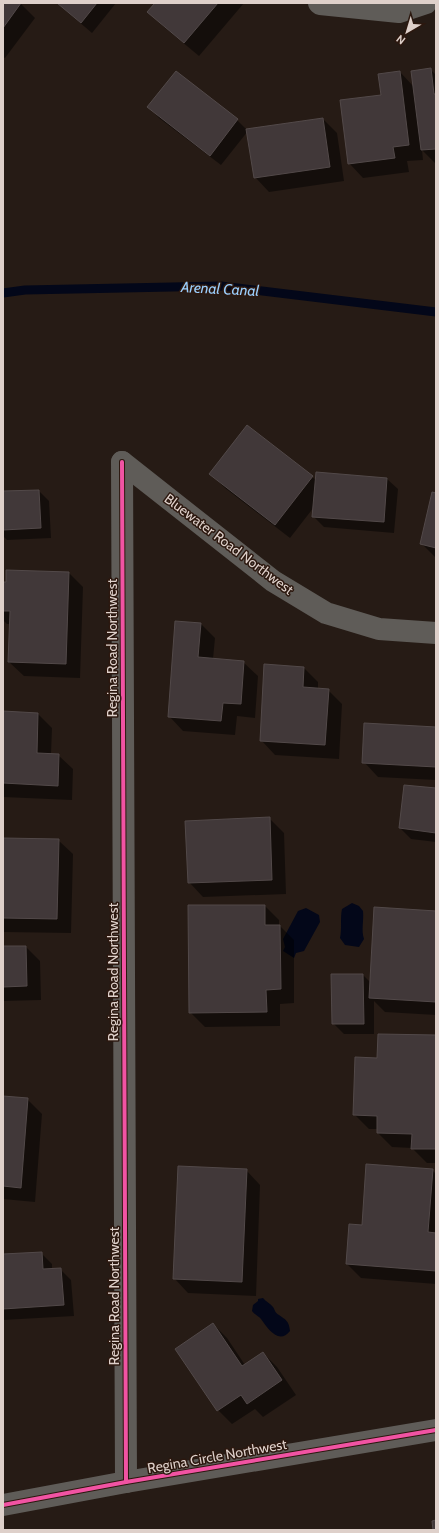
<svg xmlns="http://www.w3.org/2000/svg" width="439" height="1533" font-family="Cabin,sans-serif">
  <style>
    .water { fill: #030719 }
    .shadow { fill: #0007 }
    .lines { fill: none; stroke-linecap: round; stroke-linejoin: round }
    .stream { stroke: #030719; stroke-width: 9 }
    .building { fill: #413839; stroke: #524949 }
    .minor { stroke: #5f5c58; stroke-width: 22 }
    .cycleway-casing { stroke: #2c180f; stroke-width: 6 }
    .cycleway { stroke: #f153a3; stroke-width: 4 }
    .labels { text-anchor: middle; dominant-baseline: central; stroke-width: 3; stroke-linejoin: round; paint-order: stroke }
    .street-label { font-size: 14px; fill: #ded0ca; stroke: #2c180f }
    .water-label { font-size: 15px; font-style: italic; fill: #9acefc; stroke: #2c180f }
  </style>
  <rect width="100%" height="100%" fill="#261b15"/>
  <g class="water">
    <path d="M352,903L359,906L363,911C364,921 361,930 364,939L359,947L345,945L340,938C342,929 340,918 342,909Z"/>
    <polygon points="306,908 319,915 320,922 304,951 296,953 294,958 283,951 285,947 283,939 298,911"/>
    <path d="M263,1298C266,1302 270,1303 273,1307C275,1310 275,1313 279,1315C286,1320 289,1321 290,1331C279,1345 268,1329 261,1319C259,1316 255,1315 252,1311L253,1305L258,1301V1299Z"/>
  </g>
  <g class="shadow">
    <polygon points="3,3 20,3 35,18 5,58 3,57"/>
    <polygon points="57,3 116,3 92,33"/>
    <polygon points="156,3 244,3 199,56 163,26 149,12"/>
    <polygon points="431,70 436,75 436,164 422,150 423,160 407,161 409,172 363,178 349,163 382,96 400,72 414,87"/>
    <polygon points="176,72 237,120 247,130 323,119 337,133 344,181 269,192 255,177 248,131 221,165 159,118 149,107"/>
    <polygon points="211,474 312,477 316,480 387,479 398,489 394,533 324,527 313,516 314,507 290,538 225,488"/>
    <polygon points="39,491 49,501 51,538 7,540 3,536 3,492"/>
    <polygon points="436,494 436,558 421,543"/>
    <polygon points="68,572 83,587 80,678 24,676 9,662 10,624 7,624 3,620 3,583"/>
    <polygon points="201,624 215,638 213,659 243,662 258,676 255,718 237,716 235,735 183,731 169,716"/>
    <polygon points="304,668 318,682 318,689 328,690 342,704 339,759 275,755 261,740"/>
    <polygon points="3,712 38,714 52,728 51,754 58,755 73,769 72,800 3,797"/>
    <polygon points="436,728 436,780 378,777 364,762"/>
    <polygon points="436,789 436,842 411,839 400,828"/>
    <polygon points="269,818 284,833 286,894 203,897 189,882"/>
    <polygon points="3,839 58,840 73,854 71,933 3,932"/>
    <polygon points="265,906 279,920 279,925 294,940 294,1003 280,1004 280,1026 205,1027 190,1012"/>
    <polygon points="436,912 436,1015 385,1012 374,1001 374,1034 344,1034 333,1023 363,975 371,983"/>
    <polygon points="3,947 26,947 40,961 41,1000 3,1001"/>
    <polygon points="436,1036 436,1163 427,1163 412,1148 392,1147 378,1133 378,1129 369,1129 354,1114 378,1059"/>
    <polygon points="3,1097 27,1099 42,1114 35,1202 3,1199"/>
    <polygon points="246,1170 260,1185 256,1296 188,1293 174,1278"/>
    <polygon points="432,1170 436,1174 436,1284 361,1278 347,1264 363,1226"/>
    <polygon points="41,1253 52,1264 52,1270 60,1269 71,1280 74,1316 3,1320 3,1255"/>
    <polygon points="213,1324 227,1338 245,1365 263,1353 277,1367 296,1395 263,1417 255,1409 232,1424 218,1410"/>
  </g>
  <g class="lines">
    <polyline class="stream" points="3,293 25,290 221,286 436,312"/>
  </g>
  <g class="building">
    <polygon points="3,3 21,3 3,28"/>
    <polygon points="57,3 97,3 81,23"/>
    <polygon points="155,3 218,3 184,43 147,12"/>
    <polygon points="431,68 434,94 436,94 436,149 421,150 411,71"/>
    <polygon points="176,71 238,119 210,156 147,107"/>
    <polygon points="400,71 409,145 393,147 395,158 348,164 340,100 381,95 378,74"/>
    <polygon points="323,118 330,167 254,178 246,129"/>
    <polygon points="247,425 313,476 275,525 209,474"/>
    <polygon points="316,472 387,478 384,522 312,517"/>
    <polygon points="39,490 41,528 3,530 3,491"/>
    <polygon points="432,492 436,493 436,548 420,544"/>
    <polygon points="6,570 69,572 66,664 8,662 10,611 3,611 3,582 6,582"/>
    <polygon points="175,621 201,623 198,657 244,661 241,704 223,703 221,721 168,717"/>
    <polygon points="264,664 304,667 303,687 329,689 325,745 260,741"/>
    <polygon points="3,711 38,713 37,753 59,754 58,786 3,783"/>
    <polygon points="364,723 436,727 436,767 362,763"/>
    <polygon points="404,785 436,788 436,833 399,828"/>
    <polygon points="270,817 272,880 188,883 185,821"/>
    <polygon points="3,838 59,839 57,919 3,918"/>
    <polygon points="188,905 265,905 265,925 280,925 281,989 266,990 267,1012 189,1013"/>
    <polygon points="374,907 436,911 436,1002 369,998"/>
    <polygon points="3,946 26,946 27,986 3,987"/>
    <polygon points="331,974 363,974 364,1024 332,1024"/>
    <polygon points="378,1034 436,1035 436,1149 411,1149 412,1134 377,1133 377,1116 353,1115 355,1057 377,1058"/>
    <polygon points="3,1096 28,1098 21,1188 3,1186"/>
    <polygon points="366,1164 433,1169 428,1232 436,1233 436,1271 346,1264 349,1224 362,1225"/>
    <polygon points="178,1166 247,1169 242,1282 173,1279"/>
    <polygon points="42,1252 43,1269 61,1268 64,1305 3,1309 3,1254"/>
    <polygon points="213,1323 242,1366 263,1352 282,1380 247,1404 241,1395 217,1411 175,1349"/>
    <polygon points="436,1520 436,1530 433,1530 432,1521"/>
  </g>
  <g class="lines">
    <g class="minor">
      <polyline points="319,3 320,4 399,12 426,3"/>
      <polyline points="122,462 126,1482"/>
      <polyline points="122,462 273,581 326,613 379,629 436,633"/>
      <polyline points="3,1505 126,1482 436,1430"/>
    </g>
    <defs>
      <g id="cycleway">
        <polyline points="122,462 126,1482"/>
        <polyline points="3,1505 126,1482 436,1430"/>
      </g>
    </defs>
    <use href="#cycleway" class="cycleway-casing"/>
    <use href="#cycleway" class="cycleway"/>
  </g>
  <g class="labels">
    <g class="street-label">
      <text transform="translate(229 544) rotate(37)">Bluewater Road Northwest</text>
      <text transform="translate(112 648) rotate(-90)">Regina Road Northwest</text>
      <text transform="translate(113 972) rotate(-90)">Regina Road Northwest</text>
      <text transform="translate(114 1296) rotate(-90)">Regina Road Northwest</text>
      <text transform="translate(217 1456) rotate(-10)">Regina Circle Northwest</text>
    </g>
    <g class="water-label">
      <text transform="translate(220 289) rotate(3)">Arenal Canal</text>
    </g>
  </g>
  <rect width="439" height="1533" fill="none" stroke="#ded0ca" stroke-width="8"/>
  <g transform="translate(407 32) rotate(218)" stroke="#2c180f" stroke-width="3" paint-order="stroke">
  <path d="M0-3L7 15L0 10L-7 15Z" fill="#ded0ca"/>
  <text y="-6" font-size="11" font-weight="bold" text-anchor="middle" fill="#ded0ca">N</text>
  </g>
</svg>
